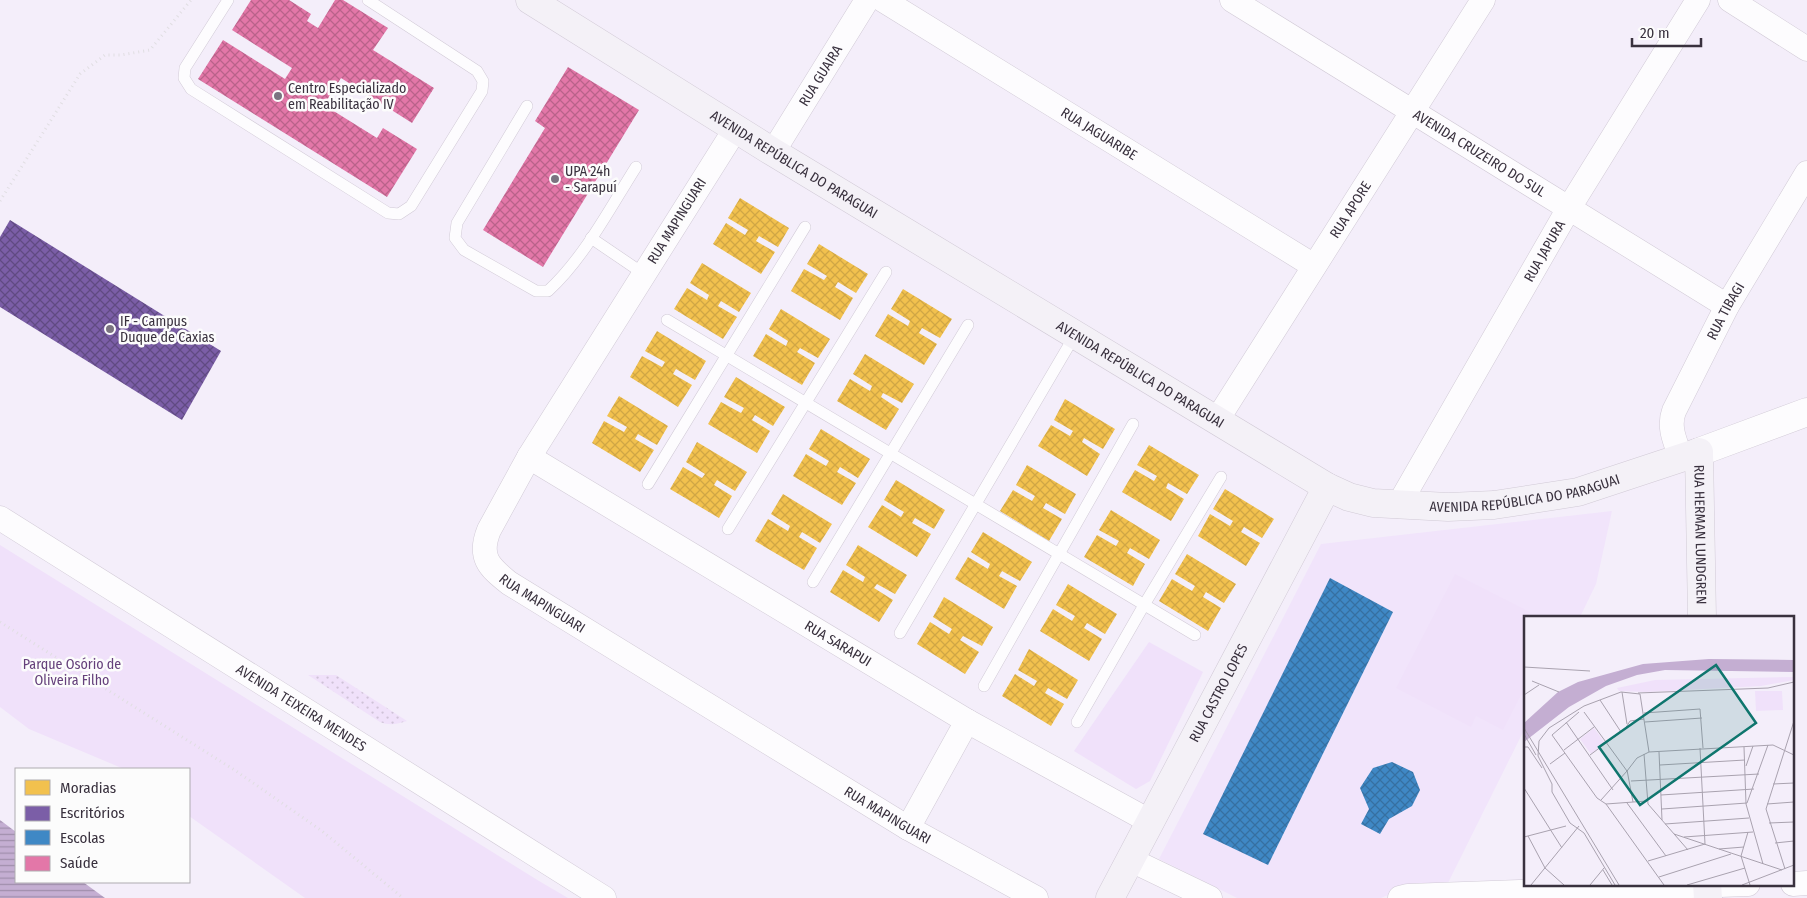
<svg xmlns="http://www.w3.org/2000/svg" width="1807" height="898" font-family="'Fira Sans Condensed',sans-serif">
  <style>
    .built { fill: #f1e4fb }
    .grass { fill: url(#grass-dots) }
    .park { fill: #f0e1fa }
    .water { fill: url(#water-rules) }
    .homes { fill: url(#homes-cross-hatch) }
    .offices { fill: url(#offices-cross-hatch) }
    .schools { fill: url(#schools-cross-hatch) }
    .health { fill: url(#health-cross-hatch) }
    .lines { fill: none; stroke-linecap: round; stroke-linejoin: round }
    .service-casing { stroke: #d1cad6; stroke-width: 12 }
    .minor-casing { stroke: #d1cad6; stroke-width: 25 }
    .tertiary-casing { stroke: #d1cad6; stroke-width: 29 }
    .secondary-casing { stroke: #d1cad6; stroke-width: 29 }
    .path { stroke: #e0dee2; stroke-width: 3; stroke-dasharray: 1 4; stroke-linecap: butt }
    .service { stroke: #fdfcfe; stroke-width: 11 }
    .minor { stroke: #fdfcfe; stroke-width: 24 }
    .tertiary { stroke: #fdfcfe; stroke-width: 28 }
    .secondary { stroke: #f4f1f7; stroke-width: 28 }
    .poi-dot { fill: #7a7380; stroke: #fcfcfc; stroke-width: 2 }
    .labels { text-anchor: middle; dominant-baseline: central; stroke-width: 5; stroke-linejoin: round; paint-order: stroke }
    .street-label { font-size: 14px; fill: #39313e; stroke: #fcfcfc }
    .poi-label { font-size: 14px; fill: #39313e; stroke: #fcfcfc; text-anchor: start }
    .park-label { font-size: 14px; fill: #65407b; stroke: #fcfcfc }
    .inset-road { fill: none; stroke: #a9a2af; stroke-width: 1 }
    .view { fill: #0f766e; fill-opacity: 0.15; stroke: #0f766e; stroke-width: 2.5 }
    .inset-edge { fill: none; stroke: #39313e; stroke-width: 2.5 }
  </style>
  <defs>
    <pattern id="grass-dots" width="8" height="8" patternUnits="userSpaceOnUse" patternTransform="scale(1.25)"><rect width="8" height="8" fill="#f0e1fa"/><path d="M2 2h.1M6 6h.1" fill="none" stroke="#cfc2d7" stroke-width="1.8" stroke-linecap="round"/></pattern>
    <pattern id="water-rules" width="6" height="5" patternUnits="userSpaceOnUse" patternTransform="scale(1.25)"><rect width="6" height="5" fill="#c4aed2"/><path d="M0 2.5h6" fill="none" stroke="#a08eac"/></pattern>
    <pattern id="homes-cross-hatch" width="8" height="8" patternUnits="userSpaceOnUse" patternTransform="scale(1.25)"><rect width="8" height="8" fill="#f2c14e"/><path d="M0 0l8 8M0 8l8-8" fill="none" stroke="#d0a645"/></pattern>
    <pattern id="offices-cross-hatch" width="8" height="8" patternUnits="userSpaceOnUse" patternTransform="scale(1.25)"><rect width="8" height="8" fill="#7b5ea7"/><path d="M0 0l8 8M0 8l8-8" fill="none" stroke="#604a82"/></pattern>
    <pattern id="schools-cross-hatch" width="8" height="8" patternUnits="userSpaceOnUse" patternTransform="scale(1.25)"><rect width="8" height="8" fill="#3f88c5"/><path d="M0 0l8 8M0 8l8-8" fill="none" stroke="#3670a1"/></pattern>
    <pattern id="health-cross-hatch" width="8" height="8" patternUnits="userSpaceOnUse" patternTransform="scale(1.25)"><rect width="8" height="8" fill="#e377a8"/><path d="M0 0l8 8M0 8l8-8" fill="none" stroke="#b9628a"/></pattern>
  </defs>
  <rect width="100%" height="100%" fill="#f4eefa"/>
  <polygon class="built" points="1612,511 1596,584 1580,617 1526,617 1526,726 1448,883 1400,890 1381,898 1237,898 1159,859 1321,544"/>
  <path class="grass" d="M308,675H336L407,721C397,724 390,726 380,722Z"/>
  <g class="park">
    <polygon points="0,545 539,881 568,898 305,898 189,816 189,769 124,769 29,729 0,707"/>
    <polygon points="1455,574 1530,612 1528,617 1526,617 1525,622 1526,697 1521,695 1503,730 1476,716 1471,727 1396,688"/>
    <polygon points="1149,642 1203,672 1150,781 1136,789 1074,751"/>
  </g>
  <polygon class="water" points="0,820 16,832 16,882 83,882 105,898 0,898"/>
  <g class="homes">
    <polygon points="740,198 789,228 778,247 759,236 756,241 775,252 761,274 713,244 726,223 745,235 748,230 728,218"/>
    <polygon points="819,244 868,274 856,293 838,282 835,287 853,298 840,320 791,291 804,269 824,280 827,276 807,264"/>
    <polygon points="702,263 751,293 739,312 721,301 718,306 737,317 723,339 674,309 687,288 707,300 709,295 690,283"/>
    <polygon points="903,289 952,319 940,338 922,328 919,333 937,344 924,365 875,336 888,314 908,326 910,321 891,309"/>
    <polygon points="781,309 830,339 818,358 800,348 797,352 815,363 802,385 753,356 766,334 786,346 788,341 769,329"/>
    <polygon points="657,331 706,361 695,380 676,369 673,374 692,385 678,407 630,377 642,356 662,367 665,362 645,351"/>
    <polygon points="865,354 914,384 902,403 883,393 881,397 899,409 886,430 837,401 850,379 870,391 872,386 853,374"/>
    <polygon points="736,377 785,407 773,426 755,415 752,420 770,431 757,453 708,424 721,402 741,413 744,408 724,397"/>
    <polygon points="619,396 668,426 657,445 638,434 635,439 654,450 640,472 592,443 604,421 624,432 627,427 607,416"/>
    <polygon points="1065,399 1115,429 1103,449 1084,438 1082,442 1100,454 1087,476 1038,446 1051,425 1070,436 1073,431 1054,420"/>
    <polygon points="821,429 870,459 858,478 840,467 837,472 856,483 842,505 793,476 806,454 826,466 829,461 809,449"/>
    <polygon points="697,442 747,472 735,491 717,480 714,485 732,496 719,518 670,489 683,467 702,478 705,474 686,462"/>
    <polygon points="1149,445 1199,475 1187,494 1168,483 1166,488 1184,499 1171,521 1122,492 1135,470 1154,481 1157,476 1137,465"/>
    <polygon points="1027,465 1076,494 1065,514 1046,503 1043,508 1062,519 1049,541 1000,511 1013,490 1032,501 1035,496 1016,485"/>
    <polygon points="896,480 945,510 934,529 915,518 912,523 931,534 917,557 868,527 882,505 901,517 904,512 884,500"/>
    <polygon points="1225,489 1274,519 1262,538 1244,527 1241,532 1260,543 1246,566 1198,536 1210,514 1230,526 1233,521 1213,509"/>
    <polygon points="783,494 832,524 820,543 802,532 799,537 817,548 804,570 755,541 768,519 788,531 790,526 771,514"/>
    <polygon points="1111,510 1160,540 1149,559 1130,548 1127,553 1145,564 1133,586 1084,557 1097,535 1116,546 1119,541 1099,530"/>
    <polygon points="983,532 1032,562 1020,581 1002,571 999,576 1017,586 1004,609 955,579 968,557 988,569 990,564 971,552"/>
    <polygon points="858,545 907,575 895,594 877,584 874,588 893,600 879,622 830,592 843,570 863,582 865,577 846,565"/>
    <polygon points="1187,554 1236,584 1224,603 1206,592 1203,597 1221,608 1208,631 1159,601 1172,579 1192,591 1195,586 1175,574"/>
    <polygon points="1068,584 1117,614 1105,634 1087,623 1084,628 1102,639 1089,661 1040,631 1053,609 1072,621 1075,616 1056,605"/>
    <polygon points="944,597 993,627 982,646 963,636 960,640 979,652 965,674 917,644 930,622 949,634 952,629 933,617"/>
    <polygon points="1029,649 1078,680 1067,699 1048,688 1045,693 1064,704 1051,726 1002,696 1015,674 1034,686 1037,681 1018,670"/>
  </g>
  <polygon class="offices" points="10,220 221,351 182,420 0,307 0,237"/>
  <g class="schools">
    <polygon points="1330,578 1393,612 1268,865 1203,834"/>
    <polygon points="1392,762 1413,772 1420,790 1412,806 1389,819 1380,834 1361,824 1369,809 1360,788 1373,768"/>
  </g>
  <g class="health">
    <polygon points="251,0 289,0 311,14 307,21 318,28 335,0 343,0 388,28 373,50 434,88 412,123 341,78 324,105 377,138 383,128 417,149 387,197 198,79 223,40 285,79 292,68 232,30"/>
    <polygon points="568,67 639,110 543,267 483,230 545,128 535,121"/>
  </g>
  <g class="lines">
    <defs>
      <g id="service">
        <polyline points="228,0 185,68 184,78 191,89 388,213 399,214 411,206 482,91 483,81 477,71 368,0"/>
        <path d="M527,106L457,223L455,238L464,250L536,291H548C584,258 610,208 636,167"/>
        <polyline points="591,238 644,274"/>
        <polyline points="667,320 1195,635"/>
        <polyline points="648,484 805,227"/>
        <polyline points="728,529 886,272"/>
        <polyline points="813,582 968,325"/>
        <polyline points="900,633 1075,335"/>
        <polyline points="984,686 1133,424"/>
        <polyline points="1077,722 1144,605 1221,477"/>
      </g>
      <g id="minor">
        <path id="s1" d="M883,0L1314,266"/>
        <path id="s2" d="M1232,0L1727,306"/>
        <polyline points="1730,0 1807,49"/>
        <path id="s3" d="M736,128L529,457L489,530C478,557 489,567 509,583L908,828L1036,898"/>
        <path id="s4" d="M773,152L867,0"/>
        <path id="s5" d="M1217,420L1483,0"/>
        <path id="s6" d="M529,457L967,721L1151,822"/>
        <path id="s7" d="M1681,458C1675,441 1668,427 1674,411L1727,306L1807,173"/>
        <path id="s8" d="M1398,506L1569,208L1698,0"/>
        <path id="s9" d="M0,518L604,898"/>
        <polyline points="908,828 967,721"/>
        <polyline points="1131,860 1210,898"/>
        <polyline points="1793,884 1807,883"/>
        <polyline points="1400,898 1408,896 1748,884"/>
      </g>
      <polyline id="tertiary" points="1699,452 1807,412"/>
      <g id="secondary">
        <path id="s10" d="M530,0L773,152L1327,487L1349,497L1373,503L1448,507L1494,505L1578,492L1699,452L1702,617"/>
        <polyline points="1707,884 1708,898"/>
        <path id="s11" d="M1110,898L1327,487"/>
      </g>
    </defs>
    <use href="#service" class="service-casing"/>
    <use href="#minor" class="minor-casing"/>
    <use href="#tertiary" class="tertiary-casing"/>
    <use href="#secondary" class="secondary-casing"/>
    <g class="path">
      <polyline points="0,201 80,74 105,55 121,55 150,50 191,0"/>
      <polyline points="0,622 236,771 322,831 403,898"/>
    </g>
    <use href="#service" class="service"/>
    <use href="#minor" class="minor"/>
    <use href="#tertiary" class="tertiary"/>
    <use href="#secondary" class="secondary"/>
  </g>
  <g class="poi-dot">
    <circle cx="278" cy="96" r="5"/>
    <circle cx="555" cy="179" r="5"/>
    <circle cx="110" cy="329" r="5"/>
  </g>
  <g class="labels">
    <g class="street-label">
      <text stroke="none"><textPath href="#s4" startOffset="90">RUA GUAIRA</textPath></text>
      <text stroke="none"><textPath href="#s1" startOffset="254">RUA JAGUARIBE</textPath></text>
      <text stroke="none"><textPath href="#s2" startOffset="291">AVENIDA CRUZEIRO DO SUL</textPath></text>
      <text stroke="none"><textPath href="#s10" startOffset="311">AVENIDA REPÚBLICA DO PARAGUAI</textPath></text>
      <text stroke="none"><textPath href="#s5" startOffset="249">RUA APORE</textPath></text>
      <text transform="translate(677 221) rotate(-58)">RUA MAPINGUARI</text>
      <text stroke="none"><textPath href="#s8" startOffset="294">RUA JAPURA</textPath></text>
      <text stroke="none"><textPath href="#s7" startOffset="161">RUA TIBAGI</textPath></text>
      <text stroke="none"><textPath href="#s10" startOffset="716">AVENIDA REPÚBLICA DO PARAGUAI</textPath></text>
      <text stroke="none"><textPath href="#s10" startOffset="1136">AVENIDA REPÚBLICA DO PARAGUAI</textPath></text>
      <text stroke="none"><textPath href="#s10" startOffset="1399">RUA HERMAN LUNDGREN</textPath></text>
      <text stroke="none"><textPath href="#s3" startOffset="574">RUA MAPINGUARI</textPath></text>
      <text stroke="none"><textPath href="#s6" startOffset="361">RUA SARAPUI</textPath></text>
      <text stroke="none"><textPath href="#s11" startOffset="232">RUA CASTRO LOPES</textPath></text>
      <text stroke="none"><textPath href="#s9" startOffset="356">AVENIDA TEIXEIRA MENDES</textPath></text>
      <text stroke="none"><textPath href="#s3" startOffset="979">RUA MAPINGUARI</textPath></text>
    </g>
    <g class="poi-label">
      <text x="288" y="88">Centro Especializado<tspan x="288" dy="16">em Reabilitação IV</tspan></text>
      <text x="565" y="171">UPA 24h<tspan x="565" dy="16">- Sarapuí</tspan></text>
      <text x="120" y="321">IF - Campus<tspan x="120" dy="16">Duque de Caxias</tspan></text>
    </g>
    <g class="park-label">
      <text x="72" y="664">Parque Osório de<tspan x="72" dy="16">Oliveira Filho</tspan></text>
    </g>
  </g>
  <g transform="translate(1524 616)">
    <rect width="270" height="270" fill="#f4eefa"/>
    <path d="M270,61V64L237,70L122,76L95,75L93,72L131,64ZM231,75H258L259,94L232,95ZM70,112L81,127L67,138L56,123Z" fill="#f0e1fa"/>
    <path d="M185,43L270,44V56L141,54L113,59L82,70L45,91L0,126V107L34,76L54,66L119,48Z" fill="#c4aed2"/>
    <path class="inset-road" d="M0,51L66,55M8,65L35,76M98,76L103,108M114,77L244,72L270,66M0,79L15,69M76,84L97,116M55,96L28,119L73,182L82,188L123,185M60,96L103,155L113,142L125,136L249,129L270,139M120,97L176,93L179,132M42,106L89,174M121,106L178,102M0,112L95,269M0,118L12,139M0,131H4L18,152M220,131L222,188L239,248M40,134L70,111M135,136L138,204M120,138L124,188L164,234M66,139L101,113L106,105L120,103M26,148L41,137M136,149L221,144M222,150L229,130M103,154L109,186M107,165L235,158M249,168L270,167M0,172L38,232M28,176V168L14,140L15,125L25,112L60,90L97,76L116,78L125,136M28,176L46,207L60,217L91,269M137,179L230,173M77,184L103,155M103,187L142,240M82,188L140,269M243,188L270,186M138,193L223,187L244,129M245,207L270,206M141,208L225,202M224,216L217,240L226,269M150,218L258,254M4,220L21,252L40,269M0,221L42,210M160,221L229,216M251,227L270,225M195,233L220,231M124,245L181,228L176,132M261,253L242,193L270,105M79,254L88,269M135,261L207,238M7,269L55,210M66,269L80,252M163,269L221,252M218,269L270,249"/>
    <path class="view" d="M192,49L232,107L116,189L75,131Z"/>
    <rect width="270" height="270" class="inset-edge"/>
  </g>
  <rect x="15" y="768" width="175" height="115" fill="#fcfcfc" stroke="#aeabb0"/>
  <rect x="25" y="780" width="25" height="15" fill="#f2c14e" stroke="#aeabb0"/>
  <text x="60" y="793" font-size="15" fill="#39313e">Moradias</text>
  <rect x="25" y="806" width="25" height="15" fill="#7b5ea7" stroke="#aeabb0"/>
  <text x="60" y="818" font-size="15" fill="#39313e">Escritórios</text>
  <rect x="25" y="830" width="25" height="15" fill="#3f88c5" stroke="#aeabb0"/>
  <text x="60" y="843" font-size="15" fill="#39313e">Escolas</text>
  <rect x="25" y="856" width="25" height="15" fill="#e377a8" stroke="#aeabb0"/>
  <text x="60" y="868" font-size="15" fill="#39313e">Saúde</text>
  <path d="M1632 38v8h69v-8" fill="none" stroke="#39313e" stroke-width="2.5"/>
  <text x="1640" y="38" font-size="15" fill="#39313e" stroke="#fcfcfc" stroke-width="4" paint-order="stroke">20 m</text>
</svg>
